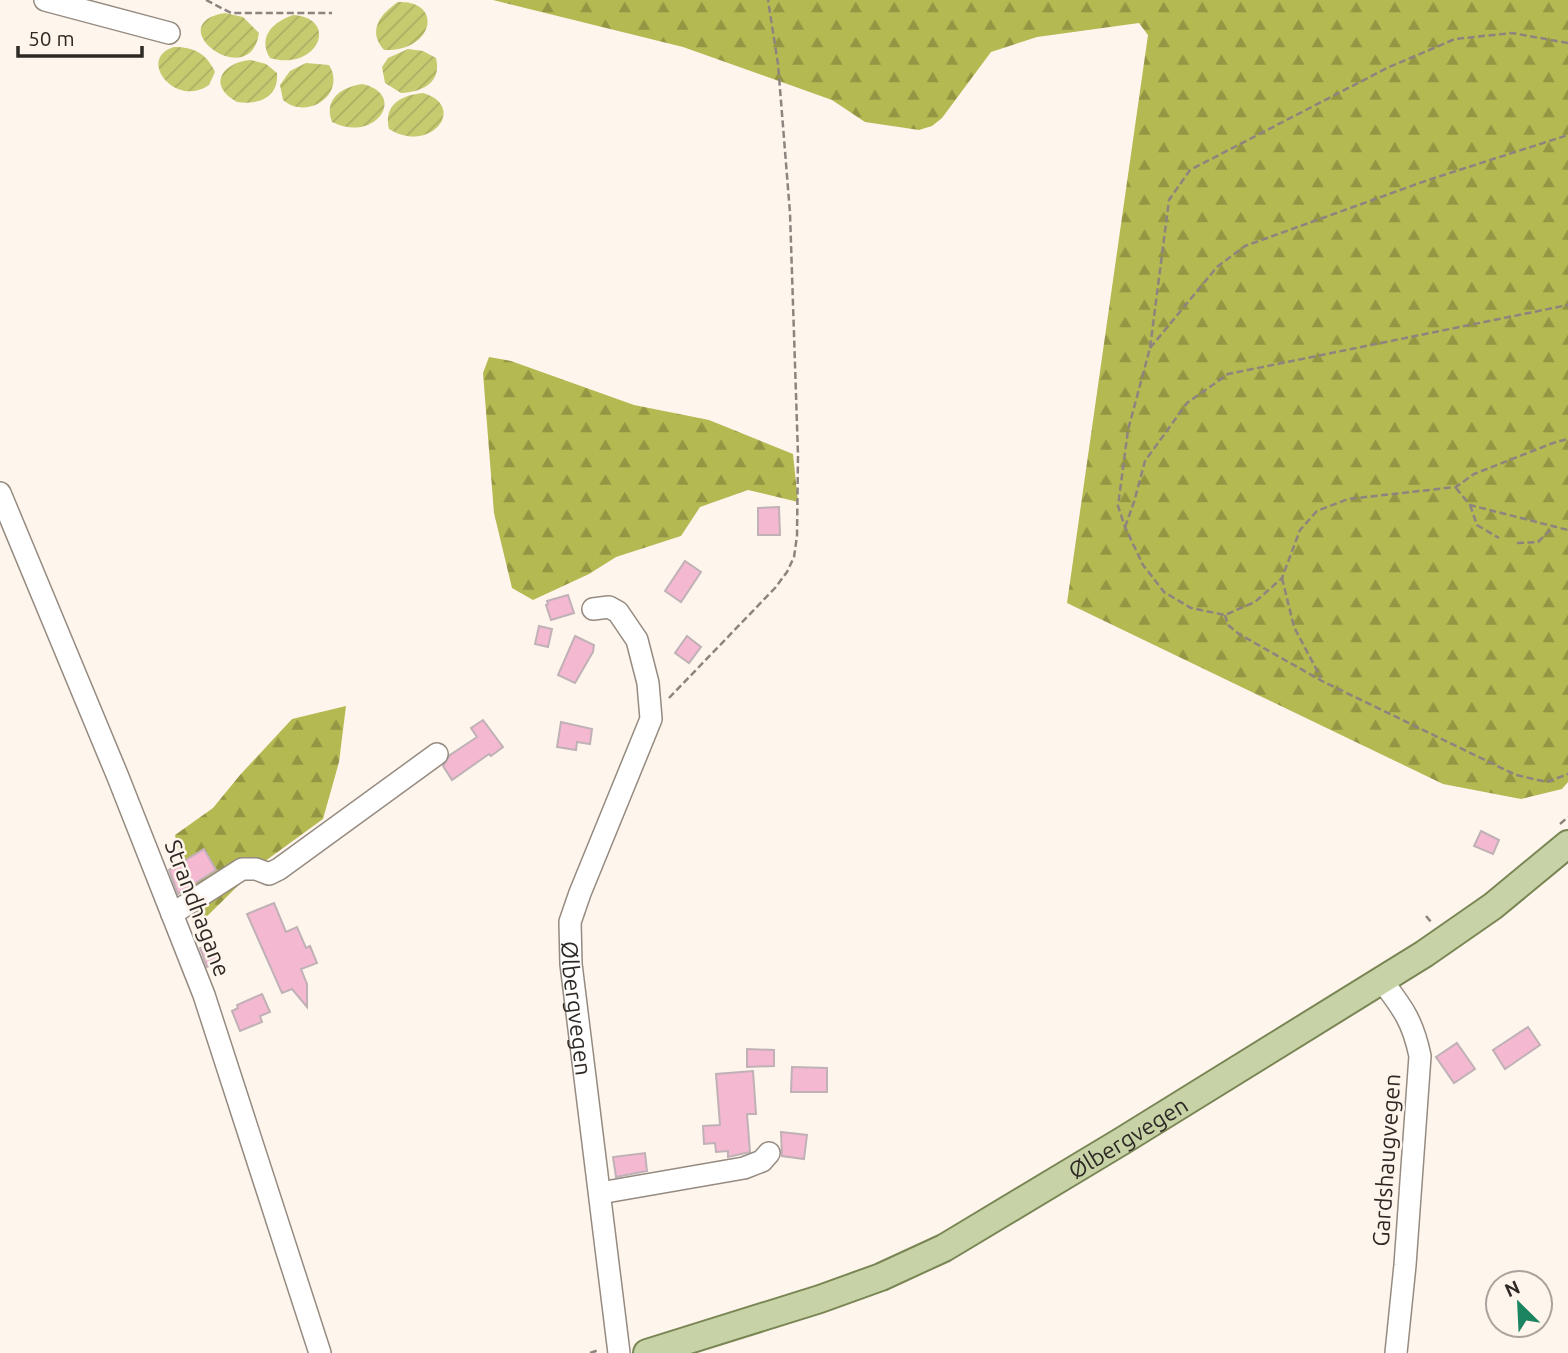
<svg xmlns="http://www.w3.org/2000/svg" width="1568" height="1353" font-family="Ubuntu,sans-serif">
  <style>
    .forest { fill: url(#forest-firs) }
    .garden { fill: url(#garden-furrows) }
    .building { fill: #f4b8d1; stroke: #c0b1b6; stroke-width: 2 }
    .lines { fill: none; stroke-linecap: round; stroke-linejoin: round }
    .minor-casing { stroke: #958b81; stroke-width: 24 }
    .major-casing { stroke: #798553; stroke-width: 30 }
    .path { stroke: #8c857f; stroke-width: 2.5; stroke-dasharray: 7 3.5; stroke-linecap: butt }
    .minor { stroke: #fff; stroke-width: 21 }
    .major { stroke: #c7d3a7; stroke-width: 26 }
    .labels { text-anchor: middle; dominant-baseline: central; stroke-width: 5; stroke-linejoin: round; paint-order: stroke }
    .street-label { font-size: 23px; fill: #2e2925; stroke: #fef5ed }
  </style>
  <defs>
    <pattern id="forest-firs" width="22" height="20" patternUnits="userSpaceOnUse" patternTransform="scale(1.75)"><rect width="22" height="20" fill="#b5b951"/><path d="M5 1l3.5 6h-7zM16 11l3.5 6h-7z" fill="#949643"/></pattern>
    <pattern id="garden-furrows" width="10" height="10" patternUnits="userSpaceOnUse" patternTransform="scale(1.75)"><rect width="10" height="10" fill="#c7cb70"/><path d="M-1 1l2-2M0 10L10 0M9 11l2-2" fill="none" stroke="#abae61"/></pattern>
  </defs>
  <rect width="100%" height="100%" fill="#fef5ed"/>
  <g class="forest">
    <polygon points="493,0 1568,0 1568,782 1562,789 1521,799 1443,784 1067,603 1148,35 1139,23 1037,37 991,52 942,118 932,126 919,130 865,122 832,100 683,47"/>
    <polygon points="489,357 511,361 634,405 709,420 793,454 798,502 748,490 700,507 681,536 616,557 589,574 533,600 512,588 494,513 483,373"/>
    <polygon points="346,706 339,762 323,819 257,867 194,929 175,835 213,808 240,775 292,719"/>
  </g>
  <g class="garden">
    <path d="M398,2C444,0 434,52 384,50C367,31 380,14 398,2Z"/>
    <path d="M225,13L243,17L259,33C250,94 158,24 225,13Z"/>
    <path d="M293,15C340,18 318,72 270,58C257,37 273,22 293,15Z"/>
    <path d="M174,47C194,47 206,53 215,72L209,85C175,109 136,58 174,47Z"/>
    <path d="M408,49L423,51L436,58C442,83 422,92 401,93L385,83L382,67L388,58Z"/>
    <path d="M251,60L266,64L277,73C279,98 258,105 237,102C206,85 223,62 251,60Z"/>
    <path d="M306,63L329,65C347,94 307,121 283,100L280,85L290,71Z"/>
    <path d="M362,84C408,94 376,144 332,122C323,99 342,87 362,84Z"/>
    <path d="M423,93C468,106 431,155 389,129C383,105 401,95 423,93Z"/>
  </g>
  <g class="building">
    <polygon points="779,507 780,535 758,535 758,508"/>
    <polygon points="685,561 701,572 681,602 665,591"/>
    <polygon points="568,595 574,613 551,620 546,605 548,604 547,601"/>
    <polygon points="539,626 552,629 548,647 535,644"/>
    <polygon points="575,636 594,645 593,652 575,683 558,675"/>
    <polygon points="687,636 701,647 689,663 675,653"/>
    <polygon points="483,720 503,747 491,756 489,754 452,780 443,766 450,755 477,737 471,728"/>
    <polygon points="561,722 592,729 590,744 577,742 576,750 557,747"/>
    <polygon points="1481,831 1499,840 1493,854 1474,846"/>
    <polygon points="204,849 216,870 178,894 169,870"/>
    <polygon points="274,903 286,932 297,927 306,948 310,946 317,963 301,969 307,984 307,1007 292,989 282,993 247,914"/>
    <polygon points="213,943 220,962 207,967 200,948"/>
    <polygon points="262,994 270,1012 260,1016 262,1022 240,1031 232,1011 238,1008 237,1005"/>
    <polygon points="1528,1027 1540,1045 1505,1069 1493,1050"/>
    <polygon points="1457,1043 1475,1069 1454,1083 1436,1057"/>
    <polygon points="747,1049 774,1050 774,1066 747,1067"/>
    <polygon points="792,1067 827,1068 827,1092 791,1092"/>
    <polygon points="753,1071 756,1114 747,1114 750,1152 728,1157 728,1151 716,1152 715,1143 704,1144 703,1126 720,1125 716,1074"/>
    <polygon points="781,1132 807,1135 804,1159 782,1156"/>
    <polygon points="645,1153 647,1171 616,1177 613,1157"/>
  </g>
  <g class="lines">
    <defs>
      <g id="minor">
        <polyline points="45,0 169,33"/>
        <polyline points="0,493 118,777 204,995 320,1353"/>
        <path id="s1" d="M593,609L609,607L618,612L637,640L648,683L651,719L580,893L570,922L571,964L619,1353"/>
        <polyline points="172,914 242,869 256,869 269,874 279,869 437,754"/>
        <path d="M1382,981C1403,1008 1413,1022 1420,1056L1405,1265L1396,1353"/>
        <polyline points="600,1193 744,1168 762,1161 769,1153"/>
      </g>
      <g id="major">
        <path id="s2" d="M647,1353L820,1299L881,1277L944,1248L1122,1141L1424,954L1493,906L1568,844"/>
      </g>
    </defs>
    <use href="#minor" class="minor-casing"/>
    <use href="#major" class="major-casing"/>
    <g class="path">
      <polyline points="206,0 231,13 332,13"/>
      <polyline points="1568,43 1512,33 1455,39 1387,68 1190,170 1169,200 1150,348 1128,430 1118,506 1125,527 1143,565 1164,592 1191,608 1225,615 1255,602 1282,578 1300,530 1317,511 1348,499 1456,487 1474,474 1553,443 1568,439"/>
      <polyline points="1150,348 1217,267 1245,246 1428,180 1568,135"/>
      <polyline points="1456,488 1470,505 1568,530"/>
      <polyline points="1470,505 1477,525 1499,538"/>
      <polyline points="1125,527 1134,502 1145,461 1187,403 1228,374 1568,305"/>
      <polyline points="1517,543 1538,542 1553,527"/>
      <polyline points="1282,578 1294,627 1321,678"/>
      <polyline points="1225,615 1228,625 1239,634 1322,681 1516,775 1547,782 1568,774"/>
      <polyline points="669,698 775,588 787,572 794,557 797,536 798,455 790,213 778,64 768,0"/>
      <polyline points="1560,824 1568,817"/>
      <polyline points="1426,916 1432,923"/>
      <polyline points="590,1353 599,1350"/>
    </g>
    <use href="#minor" class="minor"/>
    <use href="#major" class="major"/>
  </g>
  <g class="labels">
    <g class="street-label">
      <text transform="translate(198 908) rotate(69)">Strandhagane</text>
      <text stroke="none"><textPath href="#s1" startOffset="446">Ølbergvegen</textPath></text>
      <text stroke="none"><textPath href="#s2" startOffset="530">Ølbergvegen</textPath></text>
      <text transform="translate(1386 1160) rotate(-86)">Gardshaugvegen</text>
    </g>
  </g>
  <g transform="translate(1519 1304) rotate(336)"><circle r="33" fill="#fef5ed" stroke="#aba39d" stroke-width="2"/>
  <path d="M0-5L12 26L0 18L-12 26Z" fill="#1b8460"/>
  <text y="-10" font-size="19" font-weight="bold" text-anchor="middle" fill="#2e2925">N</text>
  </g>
  <path d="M18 46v10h124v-10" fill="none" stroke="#2e2925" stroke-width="3.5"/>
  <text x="28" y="46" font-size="21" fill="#2e2925" stroke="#fef5ed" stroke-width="5" paint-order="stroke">50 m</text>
</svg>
